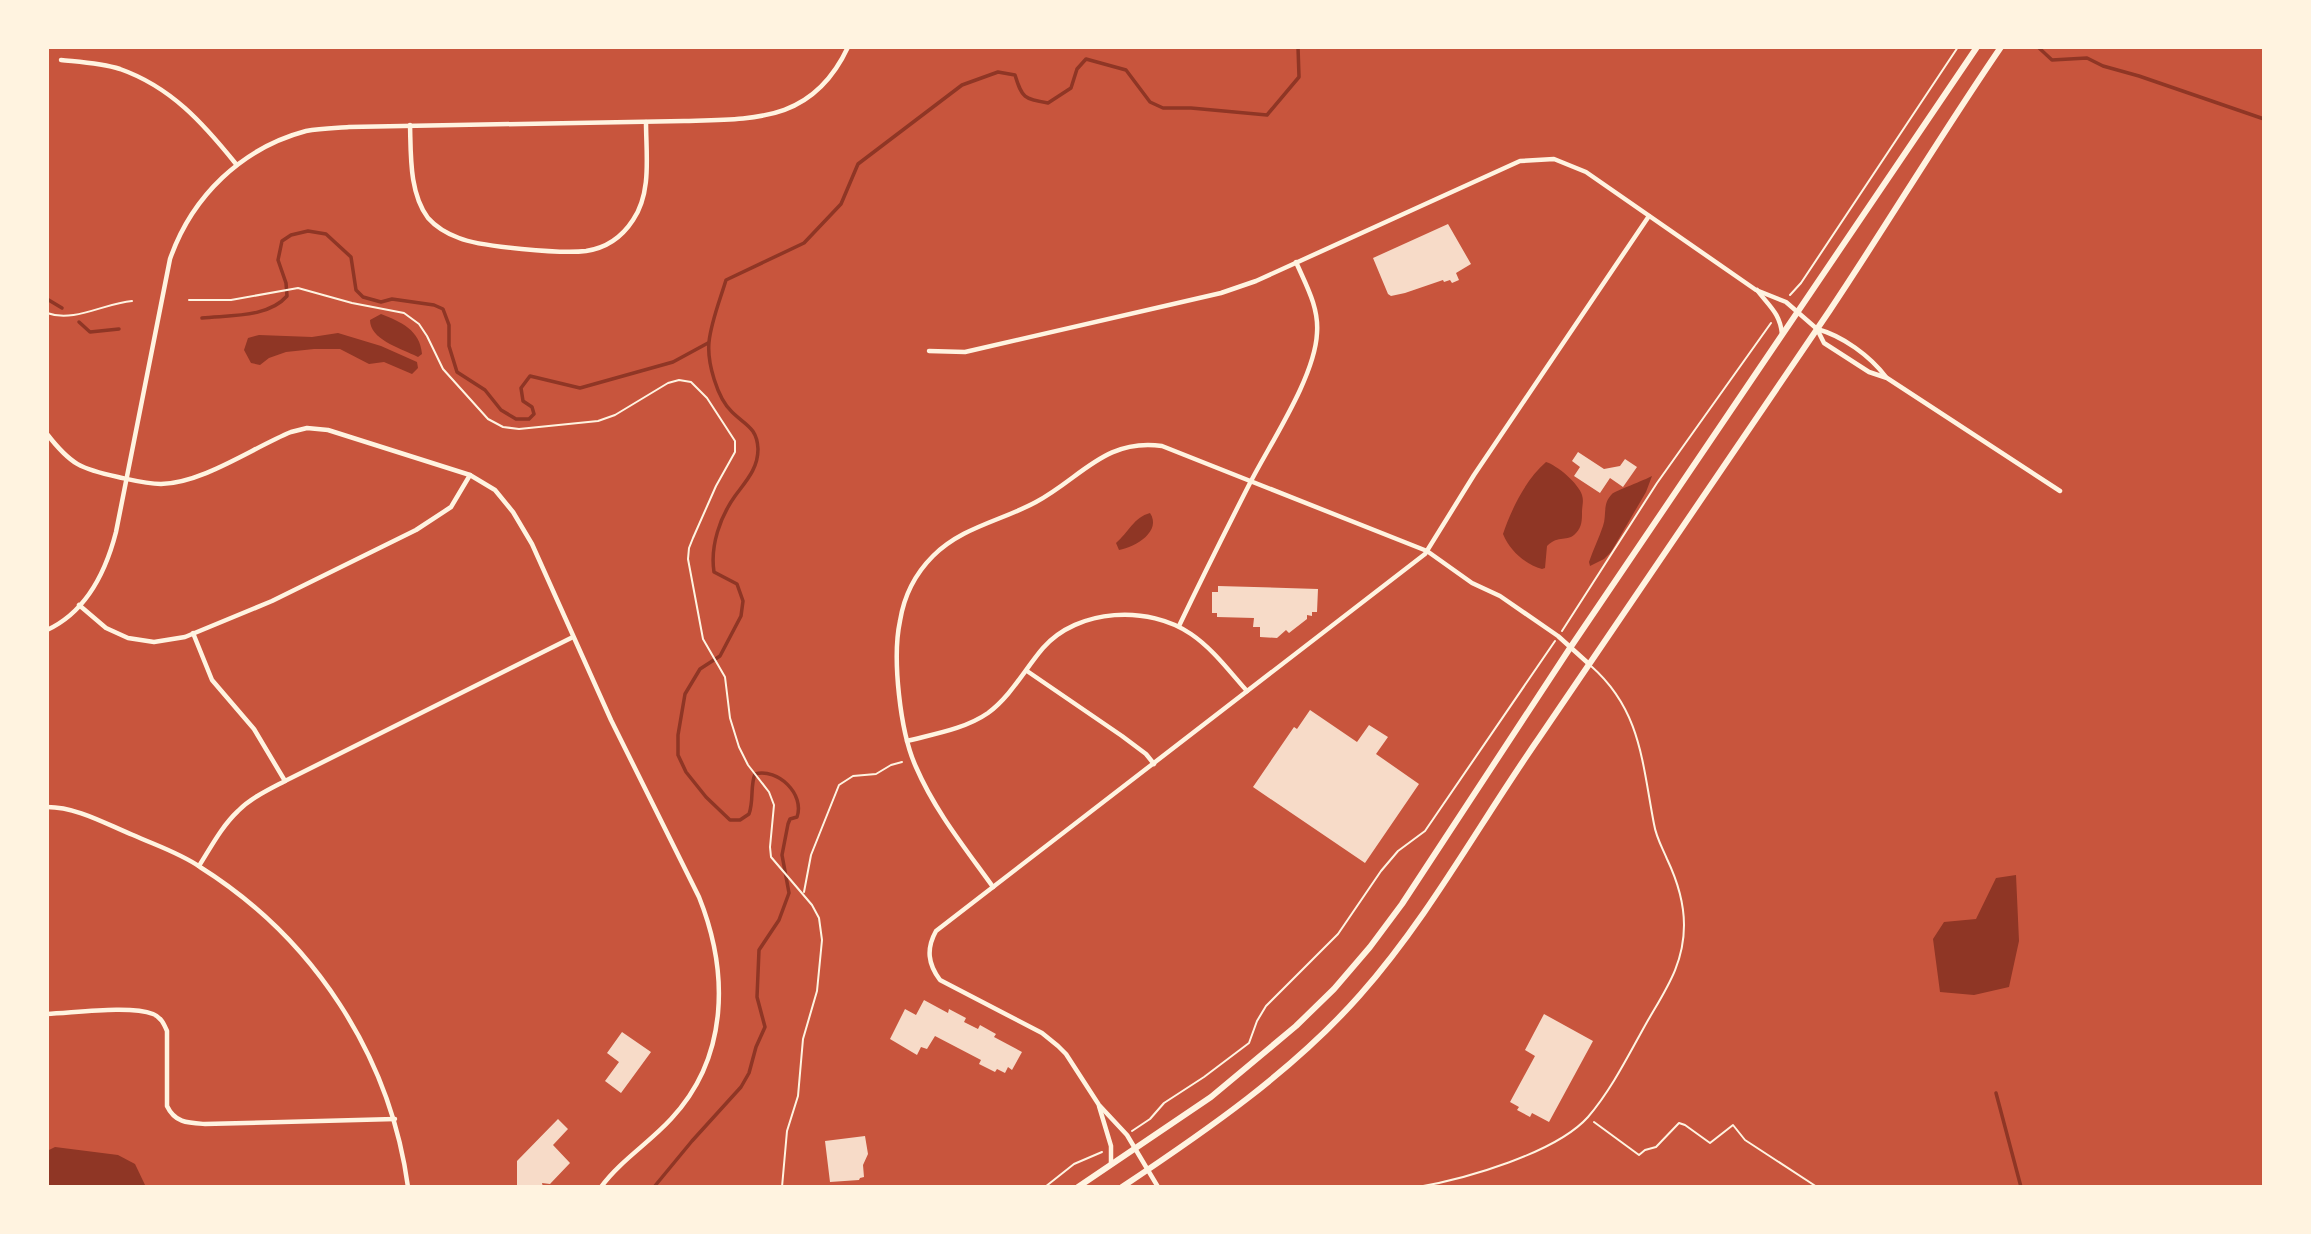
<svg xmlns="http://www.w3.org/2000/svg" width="2311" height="1234" font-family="'Work Sans',sans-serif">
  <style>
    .water { fill: #8f3625 }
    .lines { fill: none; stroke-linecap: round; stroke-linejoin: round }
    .stream { stroke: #8f3625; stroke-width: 3.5 }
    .building { fill: #f7dbc8 }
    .path { stroke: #fff3e0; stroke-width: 2 }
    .service { stroke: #fff3e0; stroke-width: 2 }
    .minor { stroke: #fff3e0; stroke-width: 4.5 }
    .secondary { stroke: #fff3e0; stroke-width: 6 }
  </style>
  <rect width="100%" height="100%" fill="#c8553d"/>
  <g class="water">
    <path d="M381,314C401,322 420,330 422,354L418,357L414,355C399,348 370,339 370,320Z"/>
    <polygon points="338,333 381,346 417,362 418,368 412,374 384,362 369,364 340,349 314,349 286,352 269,358 260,365 251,363 244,350 248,338 259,335 312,337"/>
    <path d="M1546,462C1557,465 1579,484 1582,495C1584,501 1582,506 1582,512C1582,520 1582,527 1576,533C1567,543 1559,534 1547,546L1545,568L1542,569C1525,564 1510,551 1503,534C1511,510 1526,479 1546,462Z"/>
    <path d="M1652,476L1646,492L1611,552L1604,559L1590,566L1589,562C1593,550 1599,538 1603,526C1607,515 1602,504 1612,494C1615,491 1645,480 1652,476Z"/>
    <path d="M1150,513C1162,531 1136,547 1119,550L1116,543C1128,533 1134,517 1150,513Z"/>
    <polygon points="2016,875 2019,941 2009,987 1974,995 1940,992 1933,939 1944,922 1976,919 1996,878"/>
    <polygon points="55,1147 118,1155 135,1164 146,1187 47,1187 47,1151"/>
  </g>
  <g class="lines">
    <g class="stream">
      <polyline points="2038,47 2052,60 2087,58 2103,66 2139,76 2264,119"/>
      <polyline points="47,299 62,308"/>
      <path d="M202,318C229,315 268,318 287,296L286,283L278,260L282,241L291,235L308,231L326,234L351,257L356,290L363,297L381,302L392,299L434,305L443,309L449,325V346L457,372L485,390L501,410L516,419H529L534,414L532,407L523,401L521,388L530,376L580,388L673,362L708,343"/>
      <polyline points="79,322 90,332 119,329"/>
      <polyline points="1996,1093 2021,1187"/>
      <path d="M654,1187L692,1141L741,1087L749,1073L756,1047L765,1027L757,997L759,950L779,920L789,893L782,855L788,824L790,819L797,817C805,794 778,768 755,774C750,786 754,800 749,814L740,820H730L706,797L686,772L678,755V735L685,694L700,669L720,656L741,616L743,601L737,584L714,572C710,546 720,517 735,496C746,481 758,469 758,449C757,427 745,425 732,412C717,398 707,362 709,342C711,322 720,300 726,280L804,243L841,204L858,164L962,85L998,72L1015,75C1022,98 1024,99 1048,103L1071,88L1077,69L1086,59L1126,70L1150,102L1163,108H1191L1267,115L1299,77L1298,47"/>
    </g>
  </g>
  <g class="building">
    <polygon points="1448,224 1471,264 1456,273 1459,280 1452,283 1450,280 1444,282 1443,280 1405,293 1391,296 1388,294 1373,258"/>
    <polygon points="1578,452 1604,469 1620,466 1625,459 1637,467 1623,487 1610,478 1600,493 1574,476 1580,467 1572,461"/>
    <polygon points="1218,586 1318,589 1317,612 1312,612 1312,616 1307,615 1307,619 1289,633 1286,630 1277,638 1260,637 1260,627 1253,627 1254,618 1217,617 1217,613 1212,613 1212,592 1218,592"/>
    <polygon points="1310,710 1357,742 1369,725 1388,737 1376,754 1419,784 1365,863 1253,787 1294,727 1297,729"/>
    <polygon points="924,1000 948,1013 949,1009 966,1018 964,1022 978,1029 980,1025 996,1034 994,1037 1022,1052 1012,1070 1008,1067 1005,1073 997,1069 995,1072 979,1064 981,1060 935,1036 927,1049 921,1047 917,1055 890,1039 905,1009 916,1015"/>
    <polygon points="1544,1014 1593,1041 1549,1122 1532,1113 1530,1117 1517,1110 1519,1107 1510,1102 1535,1056 1525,1050"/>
    <polygon points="622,1032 651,1052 621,1093 605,1081 619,1062 607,1053"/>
    <polygon points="558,1119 568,1129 553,1145 570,1163 550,1184 542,1183 543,1187 517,1187 517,1161"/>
    <polygon points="865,1136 868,1154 863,1165 864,1177 860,1178 859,1180 830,1182 825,1141"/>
  </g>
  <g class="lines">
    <g class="path">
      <polyline points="1790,295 1801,283 1958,47"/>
      <polyline points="189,300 231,300 298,288 352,303 404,313 419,324 427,336 443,369 488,419 503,427 519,429 598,421 615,415 668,383 679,380 691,382 707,398 735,441 735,452 716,486 693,538 689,548 688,559 703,639 725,677 730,718 739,747 748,765 769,792 774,805 770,847 771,857 812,905 819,918 822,940 817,991 803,1039 798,1096 787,1131 782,1187"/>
      <path d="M47,313C74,323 105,303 132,301"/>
      <polyline points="1562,631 1657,483 1771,323"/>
      <polyline points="804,892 811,855 839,785 853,776 876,774 891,765 902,762"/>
      <polyline points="1594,1122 1639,1155 1645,1150 1656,1147 1679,1123 1685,1125 1710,1143 1733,1125 1745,1140 1817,1187"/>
      <polyline points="1132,1131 1150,1119 1164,1103 1204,1077 1249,1043 1257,1021 1266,1006 1338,934 1381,871 1398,851 1425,831 1555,641"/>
      <polyline points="1045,1187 1074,1164 1102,1152"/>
    </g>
    <path class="service" d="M1418,1187C1465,1179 1556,1153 1588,1117C1612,1089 1629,1054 1647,1022C1666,989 1684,964 1684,925C1684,901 1677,880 1667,859C1662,847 1656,837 1654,824C1642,762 1641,710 1591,666"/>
    <g class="minor">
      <path d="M61,60C80,62 101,63 120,69C171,87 203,123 236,164"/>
      <path d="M410,125C411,154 409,193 428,218C436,227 448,234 459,238C481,247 562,254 586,251C606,248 622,237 633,220C652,192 646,154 646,122"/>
      <path d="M1757,290C1769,306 1780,313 1782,334"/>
      <path d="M1817,329C1843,336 1870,356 1886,377"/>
      <polyline points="929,351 965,352 1221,293 1256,281 1520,161 1554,159 1586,172 1756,290 1786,302 1817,329 1824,343 1869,372 1887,378 2060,491"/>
      <path d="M47,434C71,465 81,469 118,477C132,480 147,484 161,484C203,483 252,448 291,432L307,428L328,430L470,475L495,490L513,512L532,544L611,720L699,897C729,972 729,1057 671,1119C649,1143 620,1161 601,1187"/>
      <polyline points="79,605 106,628 128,638 154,642 185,637 272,601 416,530 451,507 470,475"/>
      <path d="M1179,626C1202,578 1226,530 1250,483C1271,442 1315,377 1317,333C1319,307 1306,285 1296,262"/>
      <path d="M47,630C86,612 106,571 116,532L170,259C192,196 242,148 306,131C320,128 335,128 349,127L684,121C756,119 813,122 848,47"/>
      <polyline points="193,633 212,680 254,729 285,781"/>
      <polyline points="1027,671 1122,736 1146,754 1154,764"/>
      <path d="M907,741C934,734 965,729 988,713C1011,696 1025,669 1043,648C1078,608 1149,605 1191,634C1213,649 1229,671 1247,691"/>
      <path d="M47,807C77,807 106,824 133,835C155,845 180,853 200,867C313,938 390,1055 408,1187"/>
      <path d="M199,866C211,847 222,826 238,811C251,798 268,790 285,781L573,637"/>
      <path d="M993,887C965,848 935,811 916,767C900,732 892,658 900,621C904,596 915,574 933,556C962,527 1001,521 1036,502C1081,478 1105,438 1162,446L1427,551L1472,583L1500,596L1558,636L1589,664"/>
      <path d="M47,1014C74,1013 130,1005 153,1014C161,1017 164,1024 167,1031V1106C175,1123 188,1123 205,1124L395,1119"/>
      <polyline points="1099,1106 1111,1146 1111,1165"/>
      <path d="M1158,1187L1127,1135L1099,1105L1066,1054L1058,1046L1042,1033L940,980C928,964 926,949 936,931L993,887L1425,554L1474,475L1649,216"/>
    </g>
    <g class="secondary">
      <polyline points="1078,1187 1211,1097 1296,1026 1334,989 1370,947 1402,904 1570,648 1977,47"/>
      <path d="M1122,1187C1206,1131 1293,1071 1360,995C1429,917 1479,824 1539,738C1636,596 1733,453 1830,310C1888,223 1942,133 2001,47"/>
    </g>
  </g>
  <rect width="2311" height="1234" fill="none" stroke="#fff3e0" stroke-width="98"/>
</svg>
